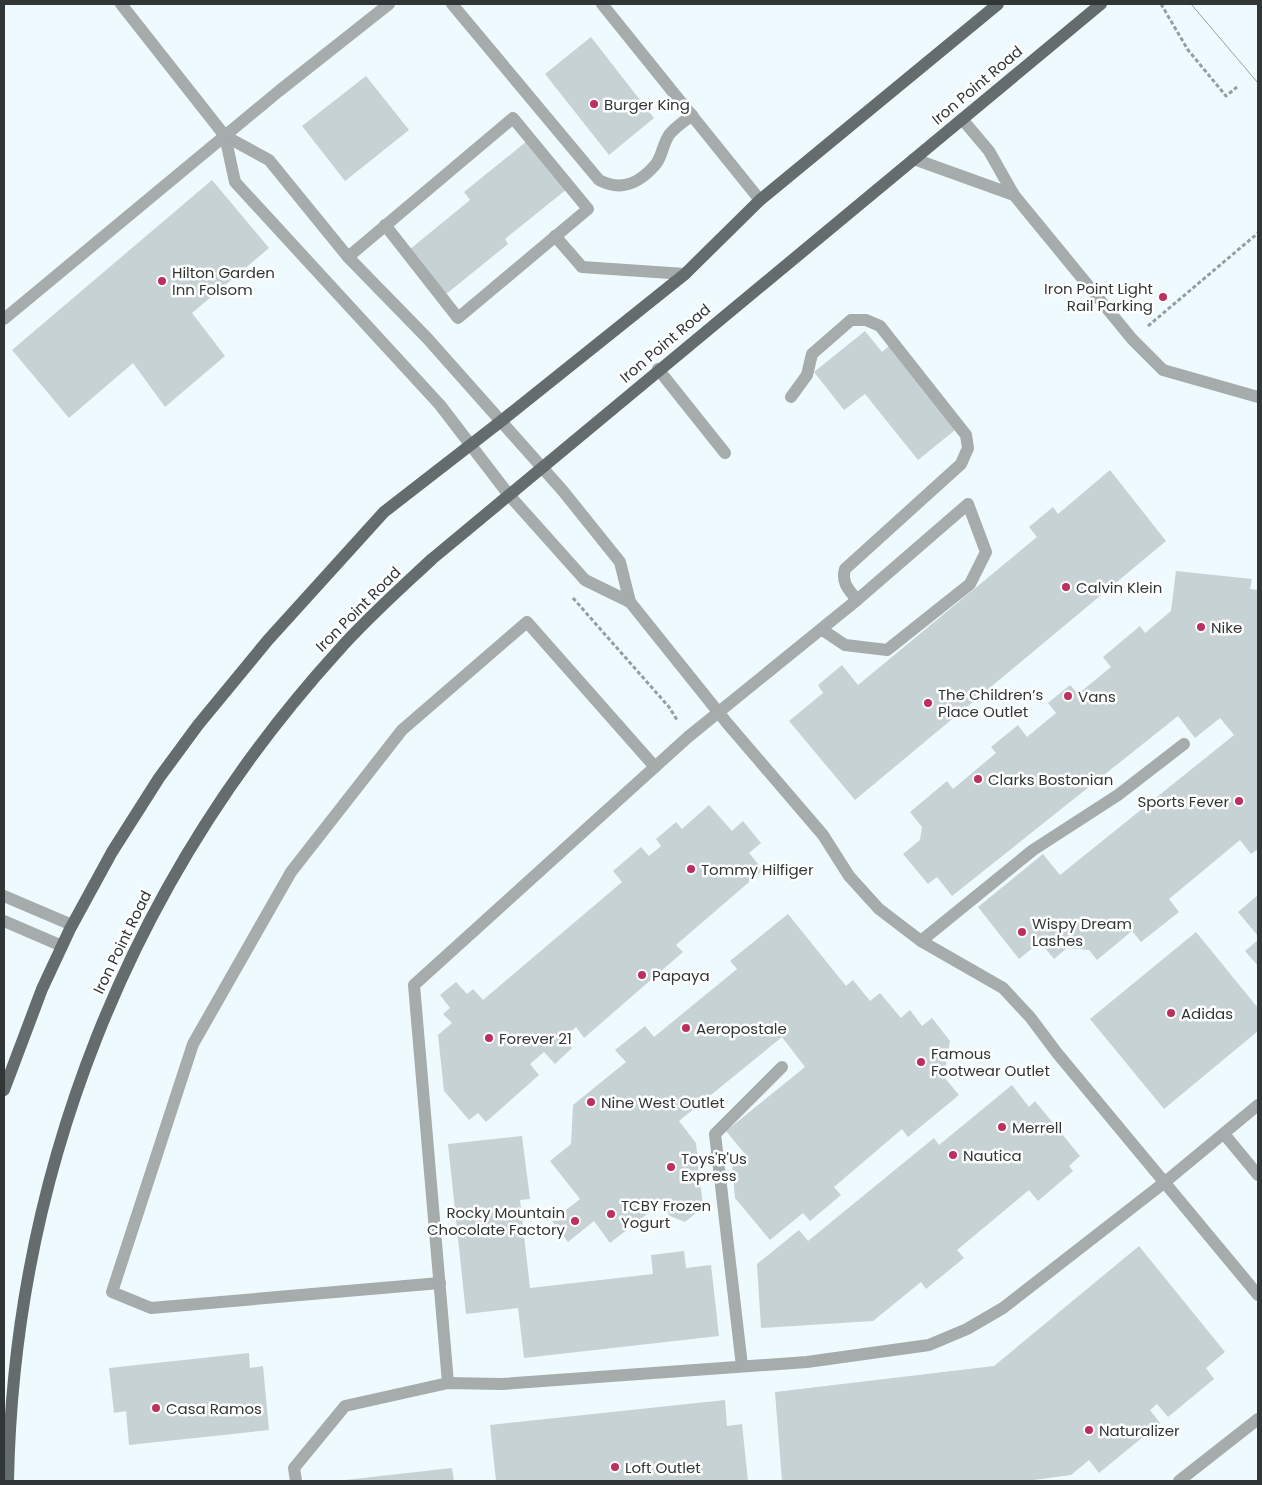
<svg xmlns="http://www.w3.org/2000/svg" width="1262" height="1485" font-family="Poppins,sans-serif">
  <style>
    .building { fill: #c7d2d5 }
    .lines { fill: none; stroke-linecap: round; stroke-linejoin: round }
    .path { stroke: #959ea0; stroke-width: 3; stroke-dasharray: 4 2.5; stroke-linecap: butt }
    .minor { stroke: #a6abac; stroke-width: 12 }
    .major { stroke: #646c6e; stroke-width: 12 }
    .tram { stroke: #99a1a3; stroke-width: 1 }
    .poi-dot { fill: #bc2f5f; stroke: #fff; stroke-width: 2 }
    .labels { text-anchor: middle; dominant-baseline: central; stroke-width: 5; stroke-linejoin: round; paint-order: stroke }
    .street-label { font-size: 15px; fill: #313637; stroke: #fff }
    .poi-label { font-size: 15px; fill: #313637; stroke: #fff; text-anchor: start }
  </style>
  <rect width="100%" height="100%" fill="#eefafd"/>
  <g class="building">
    <polygon points="591,37 654,118 609,155 545,74"/>
    <polygon points="366,76 409,130 345,181 302,126"/>
    <polygon points="527,141 567,189 505,239 508,244 445,295 409,250 470,200 464,192"/>
    <polygon points="212,180 269,248 192,313 225,356 165,407 133,363 69,418 12,350"/>
    <polygon points="865,331 882,352 889,346 955,430 918,460 865,394 844,410 814,372"/>
    <polygon points="1110,470 1166,541 855,800 789,721 823,693 818,685 842,665 858,685 1037,537 1029,527 1053,507 1058,514"/>
    <polygon points="1176,571 1252,579 1250,589 1258,590 1258,849 1251,854 1240,840 1169,899 1179,912 1141,942 1132,931 1097,960 1089,950 1067,948 1054,959 1040,942 1019,959 978,907 1043,854 1060,875 1234,735 1220,718 1195,738 1178,716 952,896 937,877 928,884 903,854 920,840 922,827 910,812 947,781 953,789 996,753 991,747 1018,725 1027,737 1056,713 1048,703 1070,685 1078,694 1111,667 1103,657 1140,626 1145,633 1171,611"/>
    <polygon points="709,805 732,831 743,821 761,843 749,853 763,870 676,945 683,952 584,1038 576,1027 564,1038 572,1048 555,1064 544,1052 530,1064 539,1075 486,1122 478,1113 469,1120 444,1091 438,1035 452,1023 443,1014 450,1008 440,995 456,982 467,994 473,989 483,1000 622,882 613,871 641,847 649,856 661,846 656,839 676,822 682,829"/>
    <polygon points="1258,895 1258,936 1238,912"/>
    <polygon points="788,914 846,986 853,980 870,1001 880,993 901,1018 910,1010 922,1026 932,1018 950,1041 944,1077 959,1095 908,1137 902,1129 834,1187 841,1195 810,1221 803,1213 770,1240 735,1198 732,1164 745,1154 726,1131 805,1067 782,1037 679,1121 696,1143 703,1207 685,1222 670,1216 661,1203 610,1243 594,1221 568,1242 552,1221 580,1199 550,1161 571,1144 573,1105 626,1062 615,1050 645,1026 654,1037 737,969 730,961"/>
    <polygon points="1196,932 1258,1008 1258,1031 1164,1109 1090,1019"/>
    <polygon points="1258,940 1258,966 1245,951"/>
    <polygon points="1012,1085 1029,1107 1035,1101 1080,1156 1069,1166 1073,1171 1038,1201 1029,1190 957,1250 964,1258 926,1289 921,1282 873,1321 761,1328 757,1264 799,1230 808,1241 934,1138 939,1145"/>
    <polygon points="522,1136 530,1199 520,1200 530,1288 653,1274 651,1255 684,1251 686,1268 711,1265 719,1336 524,1358 518,1308 466,1314 448,1144"/>
    <polygon points="1139,1246 1225,1352 1206,1368 1214,1379 1168,1417 1157,1404 1150,1410 1160,1423 1099,1473 1089,1460 1071,1475 1026,1481 782,1481 775,1392 994,1366"/>
    <polygon points="249,1353 250,1368 263,1366 269,1430 129,1445 126,1411 114,1413 109,1368"/>
    <polygon points="725,1400 727,1426 742,1424 748,1481 496,1481 490,1425"/>
    <polygon points="452,1468 454,1481 345,1481 345,1480"/>
  </g>
  <g class="lines">
    <g class="path">
      <polyline points="1161,4 1188,50 1226,96 1237,87"/>
      <polyline points="1148,326 1258,233"/>
      <polyline points="573,598 669,707 677,720"/>
    </g>
    <g class="minor">
      <polyline points="121,4 225,136 269,160 348,257 427,338 563,491 620,562 630,602"/>
      <path d="M452,4L599,180C622,192 640,183 656,164C662,156 663,144 669,135C674,128 685,121 692,115"/>
      <polyline points="602,4 760,200"/>
      <polyline points="962,119 989,151 1014,195 1132,339 1163,370 1258,397"/>
      <polyline points="225,136 235,182 440,405 509,495 585,580 630,602 727,723 823,835 849,876 879,909 921,941 1003,988 1030,1017 1057,1053 1258,1295"/>
      <polyline points="914,159 1014,195"/>
      <polyline points="555,236 582,267 685,274"/>
      <polyline points="348,257 513,118 588,209 458,318 385,225"/>
      <polyline points="4,319 279,91 389,4"/>
      <polyline points="658,369 725,453"/>
      <path d="M791,397L807,375L812,354L851,320H866L880,326L966,435L968,448L961,464L845,569C841,583 849,590 857,600"/>
      <polyline points="4,896 72,925"/>
      <polyline points="4,921 62,946"/>
      <polyline points="921,941 1033,850 1118,795 1184,744"/>
      <polyline points="1224,1134 1258,1175"/>
      <polyline points="440,1283 151,1308 112,1292 193,1044 291,872 402,730 527,622 655,767"/>
      <polyline points="742,1366 715,1134 782,1067"/>
      <polyline points="448,1383 414,985 688,737 857,600 968,504 986,552 970,584 887,650 845,645 821,629"/>
      <polyline points="296,1481 294,1468 345,1406 448,1383 502,1384 807,1362 929,1345 967,1329 1003,1308 1165,1182 1258,1105"/>
      <polyline points="1179,1481 1258,1419"/>
    </g>
    <g class="major">
      <polyline points="4,1090 42,989 70,929 112,852 159,778 198,725 268,640 384,512 500,422 685,274 760,200 998,4"/>
      <path d="M8,1481C14,1172 130,880 338,651C367,618 400,589 432,559L1101,4"/>
    </g>
    <polyline class="tram" points="1191,4 1258,83"/>
  </g>
  <g class="poi-dot">
    <circle cx="594" cy="104" r="5"/>
    <circle cx="162" cy="281" r="5"/>
    <circle cx="1163" cy="297" r="5"/>
    <circle cx="1066" cy="587" r="5"/>
    <circle cx="1201" cy="627" r="5"/>
    <circle cx="1068" cy="696" r="5"/>
    <circle cx="928" cy="703" r="5"/>
    <circle cx="978" cy="779" r="5"/>
    <circle cx="1239" cy="801" r="5"/>
    <circle cx="691" cy="869" r="5"/>
    <circle cx="1022" cy="932" r="5"/>
    <circle cx="642" cy="975" r="5"/>
    <circle cx="1171" cy="1013" r="5"/>
    <circle cx="686" cy="1028" r="5"/>
    <circle cx="489" cy="1038" r="5"/>
    <circle cx="921" cy="1062" r="5"/>
    <circle cx="591" cy="1102" r="5"/>
    <circle cx="1002" cy="1127" r="5"/>
    <circle cx="953" cy="1155" r="5"/>
    <circle cx="671" cy="1167" r="5"/>
    <circle cx="611" cy="1214" r="5"/>
    <circle cx="575" cy="1221" r="5"/>
    <circle cx="156" cy="1408" r="5"/>
    <circle cx="1089" cy="1430" r="5"/>
    <circle cx="615" cy="1467" r="5"/>
  </g>
  <g class="labels">
    <g class="street-label">
      <text transform="translate(977 85) rotate(-40)">Iron Point Road</text>
      <text transform="translate(665 343) rotate(-40)">Iron Point Road</text>
      <text transform="translate(358 609) rotate(-45)">Iron Point Road</text>
      <text transform="translate(122 942) rotate(-64)">Iron Point Road</text>
    </g>
    <g class="poi-label">
      <text x="604" y="104">Burger King</text>
      <text x="172" y="272">Hilton Garden<tspan x="172" dy="17">Inn Folsom</tspan></text>
      <text x="1153" y="288" text-anchor="end">Iron Point Light<tspan x="1153" dy="17">Rail Parking</tspan></text>
      <text x="1076" y="587">Calvin Klein</text>
      <text x="1211" y="627">Nike</text>
      <text x="938" y="694">The Children’s<tspan x="938" dy="17">Place Outlet</tspan></text>
      <text x="1078" y="696">Vans</text>
      <text x="988" y="779">Clarks Bostonian</text>
      <text x="1229" y="801" text-anchor="end">Sports Fever</text>
      <text x="701" y="869">Tommy Hilfiger</text>
      <text x="1032" y="923">Wispy Dream<tspan x="1032" dy="17">Lashes</tspan></text>
      <text x="652" y="975">Papaya</text>
      <text x="1181" y="1013">Adidas</text>
      <text x="696" y="1028">Aeropostale</text>
      <text x="499" y="1038">Forever 21</text>
      <text x="931" y="1053">Famous<tspan x="931" dy="17">Footwear Outlet</tspan></text>
      <text x="601" y="1102">Nine West Outlet</text>
      <text x="1012" y="1127">Merrell</text>
      <text x="963" y="1155">Nautica</text>
      <text x="681" y="1158">Toys'R'Us<tspan x="681" dy="17">Express</tspan></text>
      <text x="621" y="1205">TCBY Frozen<tspan x="621" dy="17">Yogurt</tspan></text>
      <text x="565" y="1212" text-anchor="end">Rocky Mountain<tspan x="565" dy="17">Chocolate Factory</tspan></text>
      <text x="166" y="1408">Casa Ramos</text>
      <text x="1099" y="1430">Naturalizer</text>
      <text x="625" y="1467">Loft Outlet</text>
    </g>
  </g>
  <rect width="1262" height="1485" fill="none" stroke="#313637" stroke-width="10"/>
</svg>
